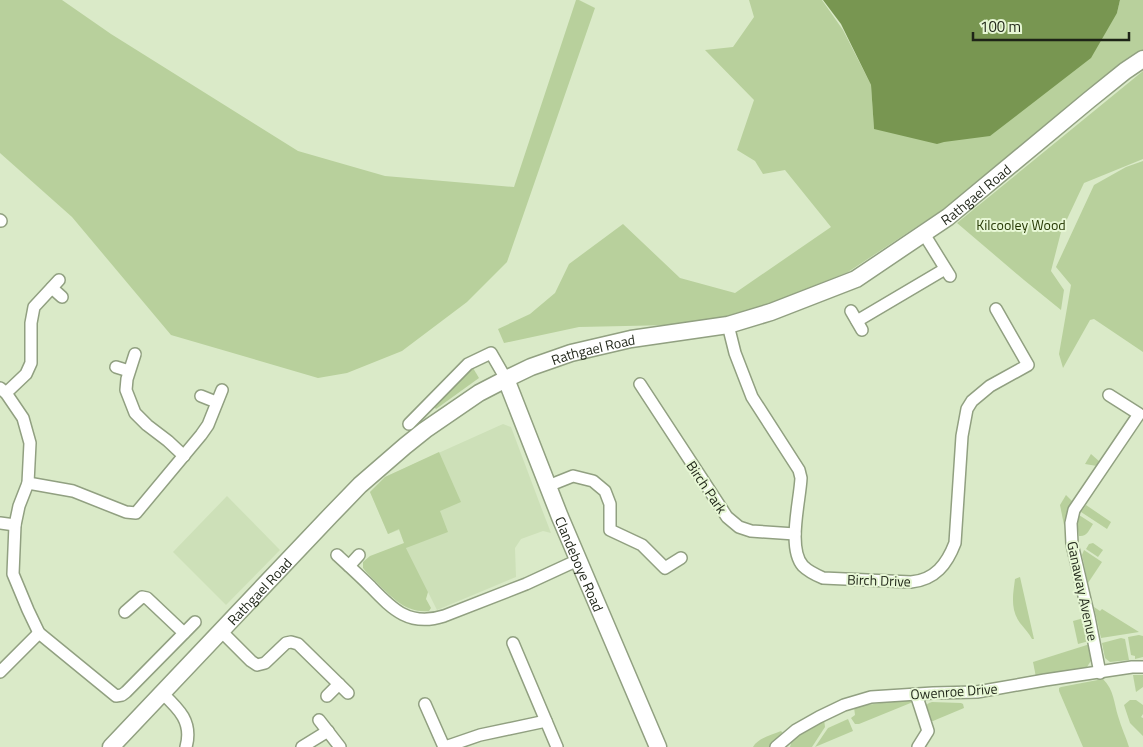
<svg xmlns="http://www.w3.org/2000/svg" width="1143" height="747" font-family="'Titillium Web',sans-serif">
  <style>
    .built { fill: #cde0b8 }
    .green { fill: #b8d09c }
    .water { fill: #789651 }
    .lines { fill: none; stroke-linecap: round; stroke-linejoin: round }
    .street-casing { stroke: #91a081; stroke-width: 14 }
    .secondary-casing { stroke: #91a081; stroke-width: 19 }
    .street { stroke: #fff; stroke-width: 11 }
    .secondary { stroke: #fff; stroke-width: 16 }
    .labels { text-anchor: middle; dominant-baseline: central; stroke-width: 4; stroke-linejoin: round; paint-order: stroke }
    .street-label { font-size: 14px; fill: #1e2417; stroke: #e7f7d5 }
    .park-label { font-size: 14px; fill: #273a05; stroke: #e7f7d5 }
  </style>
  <rect width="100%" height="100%" fill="#daeac8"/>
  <g class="built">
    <polygon points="503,424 511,427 541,507 551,533 543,531 521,539 515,548 516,577 437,610 406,548 399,530 388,534 370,492 385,477"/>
    <polygon points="227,496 280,550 226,605 173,552"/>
  </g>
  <g class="green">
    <polygon points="0,0 62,0 111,34 298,151 385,176 514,187 576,0 579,0 595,8 507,262 467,302 402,351 347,373 318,378 171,335 72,217 0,153"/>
    <polygon points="749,0 822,0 843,30 871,85 874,129 1117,13 1120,0 1143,0 1143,52 1031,139 945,208 848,272 718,324 579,327 504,343 498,329 530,314 555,293 569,264 623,224 680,278 735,293 831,227 785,170 763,174 755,161 737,150 754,100 705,50 733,47 754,17"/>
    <polygon points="1143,71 1143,159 1084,183 1061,232 1051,271 1064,290 1061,310 1024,280 957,223"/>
    <polygon points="1143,161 1143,352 1094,319 1090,320 1063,368 1059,354 1071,285 1056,267 1094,185 1126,167"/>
    <polygon points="473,368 479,378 436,409 434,407"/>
    <path d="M439,452L461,502L440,511L448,532L406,548L428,592L426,599L431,608L429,611C407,613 395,600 380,586C375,580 368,575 363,568V562L370,556L404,543L399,529L388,534L370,492L385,477Z"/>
    <polygon points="1091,454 1100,462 1099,465 1097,466 1085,464"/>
    <polygon points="1066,495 1073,502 1066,526 1064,525 1060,505"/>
    <polygon points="1086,505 1111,522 1107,529 1081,512"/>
    <path d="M1079,515L1093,524C1089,530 1087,537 1079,536L1077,524Z"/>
    <polygon points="1093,543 1103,550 1098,557 1086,549 1089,544"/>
    <polygon points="1084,550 1102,562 1088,583 1082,555"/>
    <path d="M1020,577L1034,639H1032C1029,633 1024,628 1020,623C1010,609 1013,595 1015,579Z"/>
    <polygon points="1094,607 1100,611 1102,609 1139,632 1101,638"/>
    <polygon points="1084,618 1089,641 1078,644 1073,621"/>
    <polygon points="1139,635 1143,636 1143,657 1135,659 1135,656 1131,655 1128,637"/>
    <polygon points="1121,638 1125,639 1129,660 1110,662 1105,658 1102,643"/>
    <polygon points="1090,644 1092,659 1087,667 1084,669 1036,677 1033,662"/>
    <polygon points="1133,675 1143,675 1143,687 1136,692"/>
    <path d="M1103,679C1114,690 1114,703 1118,716C1121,727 1126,737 1129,747H1083L1059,691V688L1061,687Z"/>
    <polygon points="907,699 913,702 859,724 855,724 851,718 855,715 854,707"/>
    <polygon points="1130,700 1136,700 1143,705 1143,714 1141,717 1143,718 1143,736 1130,723 1124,705"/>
    <polygon points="932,702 961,703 963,704 964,708 933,721 931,721 925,706 929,703"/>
    <polygon points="824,719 825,727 812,747 790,747 792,740"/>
    <polygon points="848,719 853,731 815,747 828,728"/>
    <path d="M781,731L782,732V733L769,747H753C758,738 772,735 781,731Z"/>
  </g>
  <polygon class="water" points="823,0 1120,0 1117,13 1091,58 990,136 944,142 937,144 874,129 871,85 841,24"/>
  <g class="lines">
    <defs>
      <g id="street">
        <polyline points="0,220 1,221"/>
        <polyline points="924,234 950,276"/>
        <polyline points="52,288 62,297"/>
        <polyline points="851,311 862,330"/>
        <polyline points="857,321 945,269"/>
        <path d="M728,325L735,353L752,397L799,470L801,478C800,501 787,548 803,566C809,572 816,575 823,578L911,582C935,580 947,564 955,543L962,436L967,409L972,401L990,386L1028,365L996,309"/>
        <polyline points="135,354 127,379 126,390 135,413 147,425 168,441 184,456"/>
        <polyline points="116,367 129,371"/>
        <polyline points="640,384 727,517 739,527 751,531 795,534"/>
        <polyline points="0,388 6,393 23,418 30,443 28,483 19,506 15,525 13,574 28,610 39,633 116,696 122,695 126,692 195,622"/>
        <polyline points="6,393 26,374 31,363 31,323 34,307 59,280"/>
        <polyline points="201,396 216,402"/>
        <polyline points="409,424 468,364 491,353 506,379"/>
        <polyline points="28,483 73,491 126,512 136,513 201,435 208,425 222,390"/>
        <polyline points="548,486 573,476 593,481 605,491 610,504 610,530 642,545 665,568 681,558"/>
        <polyline points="0,523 15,525"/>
        <path d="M337,555C349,566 360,576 371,587C393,610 410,627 444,616L526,584L578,560"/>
        <polyline points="349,566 359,555"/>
        <polyline points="125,612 142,597 147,598 184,633"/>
        <polyline points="221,631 251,661 257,665 265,663 286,643 291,642 298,644 348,693"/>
        <polyline points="513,643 557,747"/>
        <polyline points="0,672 39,633"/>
        <polyline points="1100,673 1089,617 1072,544 1071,523 1074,510 1139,414 1109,395"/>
        <path d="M162,693C179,709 193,722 186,747"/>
        <polyline points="916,694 928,731 918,747"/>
        <polyline points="327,696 339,684"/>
        <polyline points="425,704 444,747"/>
        <polyline points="319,720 340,747"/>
        <polyline points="302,747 328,731"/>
        <polyline points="445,747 480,735 546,721"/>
        <polyline points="776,747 796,730 819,717 844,705 871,697 933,693 977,692 1045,680 1132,667 1143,667"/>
      </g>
      <g id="secondary">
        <path id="s1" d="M506,379L560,517L658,747"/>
        <path id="s2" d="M111,747L330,516L360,485L405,446L425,430L479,393L506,379L531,367L571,353L631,339L728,325L771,312L856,279L948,217L1089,100L1125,71L1143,59"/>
      </g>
    </defs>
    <use href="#street" class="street-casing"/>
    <use href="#secondary" class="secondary-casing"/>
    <use href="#street" class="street"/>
    <use href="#secondary" class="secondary"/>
  </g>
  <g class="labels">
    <g class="street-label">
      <text stroke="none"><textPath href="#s2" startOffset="1055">Rathgael Road</textPath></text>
      <text stroke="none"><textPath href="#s2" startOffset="635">Rathgael Road</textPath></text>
      <text transform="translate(707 487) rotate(56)">Birch Park</text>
      <text stroke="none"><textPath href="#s1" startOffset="199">Clandeboye Road</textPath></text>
      <text transform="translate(879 580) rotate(2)">Birch Drive</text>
      <text stroke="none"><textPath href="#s2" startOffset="215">Rathgael Road</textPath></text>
      <text transform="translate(1083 591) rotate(78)">Ganaway Avenue</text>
      <text transform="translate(954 691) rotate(-4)">Owenroe Drive</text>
    </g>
    <g class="park-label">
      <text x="1021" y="224">Kilcooley Wood</text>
    </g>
  </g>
  <path d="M973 32v8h156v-8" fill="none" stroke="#1e2417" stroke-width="2.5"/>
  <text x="980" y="32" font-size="15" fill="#1e2417" stroke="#e7f7d5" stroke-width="4" paint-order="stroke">100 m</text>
</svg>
